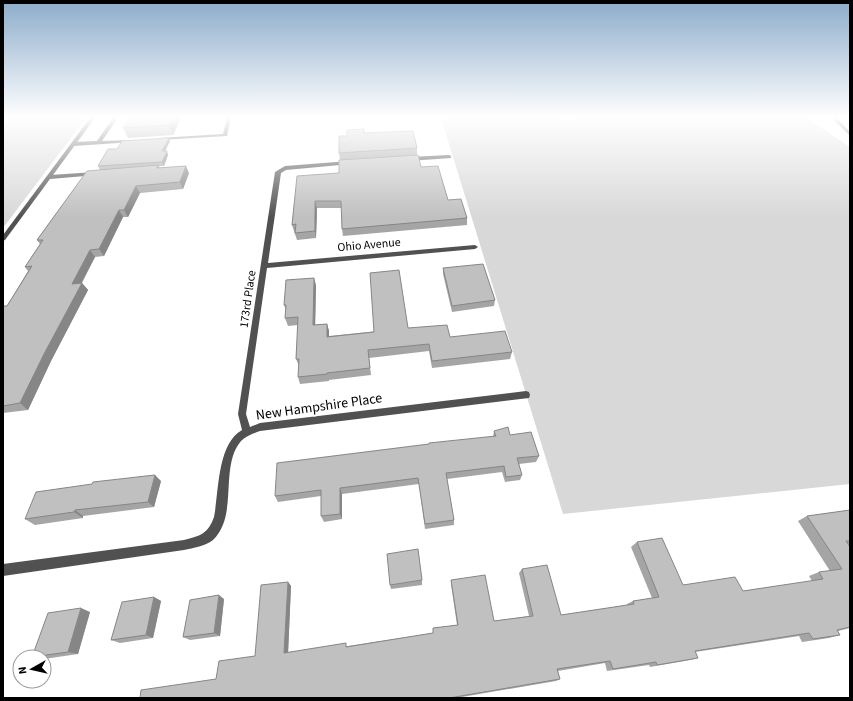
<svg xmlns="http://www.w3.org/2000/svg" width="853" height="701" font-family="'Source Sans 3',sans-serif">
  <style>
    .green { fill: #d8d8d8 }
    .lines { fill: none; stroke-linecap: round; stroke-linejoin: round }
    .service { fill: #515151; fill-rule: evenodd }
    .minor { fill: #515151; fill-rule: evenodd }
    .tertiary { fill: #515151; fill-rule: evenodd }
    .wall { fill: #a5a5a5 }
    .shaded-wall { fill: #868686 }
    .building { fill: #c0c0c0; stroke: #868686 }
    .labels { text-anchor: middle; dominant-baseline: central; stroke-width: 3.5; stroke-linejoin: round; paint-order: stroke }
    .street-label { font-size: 12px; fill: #000; stroke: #fff }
    .near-street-label { font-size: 14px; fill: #000; stroke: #fff }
  </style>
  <rect width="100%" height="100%" fill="#fff"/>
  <g class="green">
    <polygon points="8,118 86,118 3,228 3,123"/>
    <polygon points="441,118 566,118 567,120 573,118 807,118 850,147 850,484 563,514"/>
  </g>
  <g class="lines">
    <g class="service">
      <polygon points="3,118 6,118 3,120"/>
      <polygon points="113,118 118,118 102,141 131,140 133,140 133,142 74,146 71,144 74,142 97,141"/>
      <polygon points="227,118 231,118 227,136 159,140 157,139 159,138 223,134"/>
      <polygon points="832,118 837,118 850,132 850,136"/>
      <polygon points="95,172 97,173 97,175 50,179 47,177 50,175"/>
    </g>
    <g class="minor">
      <polygon points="449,155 451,156 451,158 409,161 406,159 409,157"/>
      <path d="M349,161L352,163L351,164L286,170L281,173L268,263L475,245L478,247L475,249L267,268L246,414L250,427L260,423L526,391L529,392L530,395L529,398L260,431C254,433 246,436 241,441C219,467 239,515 213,540C206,546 193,548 184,550L3,576V564L184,540C200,536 208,534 214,517C219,492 217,444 242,430L238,414L275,172L285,166Z"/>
    </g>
    <polygon class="tertiary" points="90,118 95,118 5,240 3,241 3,235"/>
  </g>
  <g class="wall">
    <polygon points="181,118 173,135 128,138 123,128"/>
    <polygon points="364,133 417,148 417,155 421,167 448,200 467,218 467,225 343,236 342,229 342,208 317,208 316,238 297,240 292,225 339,173 340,160 339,153 347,136"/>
    <polygon points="169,138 170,141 165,151 168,155 164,166 159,166 160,168 189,173 183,189 140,193 128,217 123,217 104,256 95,257 82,283 88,290 51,361 28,410 3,413 3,306 7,306 28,271 25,267 40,244 37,240 100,170 98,166 117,149"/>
    <polygon points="443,268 495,300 494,306 452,312 443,274"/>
    <polygon points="316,285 315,325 327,324 329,331 329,336 408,328 450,337 512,352 510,359 432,368 429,351 369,358 371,375 329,380 329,381 300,384 298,377 299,366 296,359 298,325 288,326 285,318 286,311 284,305"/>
    <polygon points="494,431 510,435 539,456 536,462 519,464 522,475 520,480 505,482 502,472 447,479 454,520 454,525 425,529 419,484 342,494 342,519 324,522 321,516 321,496 278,502 275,496 493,437"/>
    <polygon points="161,481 154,507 83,516 83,518 35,525 25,519"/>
    <polygon points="850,510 850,544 848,544 850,547 850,628 838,631 840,635 829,638 802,642 799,636 695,652 698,658 690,660 650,667 649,665 607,671 605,663 558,671 560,679 556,681 456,698 140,698 216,679 255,656 288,582 291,586 288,652 348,646 433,633 433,628 457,625 451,584 451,580 494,621 529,616 519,573 522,569 561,615 627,605 627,604 633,601 652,598 631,547 637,542 683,585 743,591 812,581 809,576 819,572 830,571 798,521 807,516"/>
    <polygon points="422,580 422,585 391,589 390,585"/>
    <polygon points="154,597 161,601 153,638 120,643 111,640"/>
    <polygon points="224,599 220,636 190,640 183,637"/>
    <polygon points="90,612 78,654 44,659 44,657 32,657"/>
  </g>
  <g class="shaded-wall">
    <polygon points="172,118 181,118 173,135 169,125"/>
    <polygon points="169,138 170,141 163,155 162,151"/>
    <polygon points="167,151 168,155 164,166 162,162"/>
    <polygon points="186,166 189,173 183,189 180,182"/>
    <polygon points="136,186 140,193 128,217 124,210"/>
    <polygon points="315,201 317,208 316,238 315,231"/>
    <polygon points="119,210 123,217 104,256 99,249"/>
    <polygon points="90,250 95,257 77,291 72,284"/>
    <polygon points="314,278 316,285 315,332 313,325"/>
    <polygon points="82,283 88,290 51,361 28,410 20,403 44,354"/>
    <polygon points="327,324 329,331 329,344 327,337"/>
    <polygon points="155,475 161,481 154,507 148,502"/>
    <polygon points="340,488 342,494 342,519 340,514"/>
    <polygon points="75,510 83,516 83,518 74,512"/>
    <polygon points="288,582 291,586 288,655 284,653"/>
    <polygon points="219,595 224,599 220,636 214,633"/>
    <polygon points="154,597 161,601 153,638 146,635"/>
    <polygon points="81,608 90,612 78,654 68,652"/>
  </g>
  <g class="building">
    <polygon points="129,118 172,118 169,125 123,128"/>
    <polygon points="364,129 364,133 413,131 417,148 339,153 339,136 347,136 347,130"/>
    <polygon points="169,138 162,151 167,151 162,162 98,166 108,149 117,149 122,141"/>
    <polygon points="418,155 421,167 438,166 448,200 461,199 467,218 342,229 341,201 315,201 315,231 295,233 296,224 292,225 297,176 339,173 339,160"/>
    <polygon points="158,165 157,168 186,166 180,182 136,186 124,210 119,210 99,249 90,250 72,284 82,283 44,354 20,403 3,406 3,306 7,306 32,266 25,267 43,240 37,240 87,171"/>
    <polygon points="483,264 495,300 452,306 443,268"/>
    <polygon points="399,270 408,328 447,325 450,337 505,331 512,352 432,361 429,344 368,350 370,368 327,373 327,374 298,377 299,359 296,359 298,317 285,318 286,305 284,305 286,280 314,278 313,325 327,324 327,337 374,332 370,273"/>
    <polygon points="508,427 510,435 531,432 539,456 517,458 522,475 506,477 504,466 446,473 454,520 425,524 418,478 340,488 340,514 321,516 321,490 275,496 277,463 429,444 429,443 496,436 494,431"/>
    <polygon points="155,475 148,502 75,510 74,512 25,519 36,492 92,484 93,482"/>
    <polygon points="850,510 850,541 846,541 850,547 850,627 837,630 840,635 813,639 809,633 695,651 698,658 657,665 656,662 613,669 610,661 557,669 560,679 449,698 140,698 141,690 216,679 219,661 255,656 261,585 288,582 284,653 346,643 346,647 433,633 433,628 458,625 451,580 485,575 494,621 533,616 522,569 547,565 561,615 634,604 633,601 659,597 637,542 662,538 683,585 735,577 743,591 823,579 819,572 842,569 807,516"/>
    <polygon points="418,549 422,580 390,585 387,554"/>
    <polygon points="219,595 214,633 183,637 190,600"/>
    <polygon points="154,597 146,635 111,640 122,602"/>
    <polygon points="81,608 68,652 32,657 48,613"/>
  </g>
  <linearGradient id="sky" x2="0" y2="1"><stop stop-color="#8baccb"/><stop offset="0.54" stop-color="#fff"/><stop offset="1" stop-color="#fff" stop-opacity="0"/></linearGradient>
  <rect width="853" height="217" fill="url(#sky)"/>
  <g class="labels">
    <g class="street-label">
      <text transform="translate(369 245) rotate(-5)">Ohio Avenue</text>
      <text transform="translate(248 299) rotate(-82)">173rd Place</text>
    </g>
    <g class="near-street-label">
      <text transform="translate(319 407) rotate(-8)">New Hampshire Place</text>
    </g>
  </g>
  <rect width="853" height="701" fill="none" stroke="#000000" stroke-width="8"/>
  <g transform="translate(32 669) rotate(262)"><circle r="19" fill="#ffffff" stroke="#999999"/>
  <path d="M0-3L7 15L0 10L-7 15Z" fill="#000000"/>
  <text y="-6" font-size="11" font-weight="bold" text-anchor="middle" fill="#000000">N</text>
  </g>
</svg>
